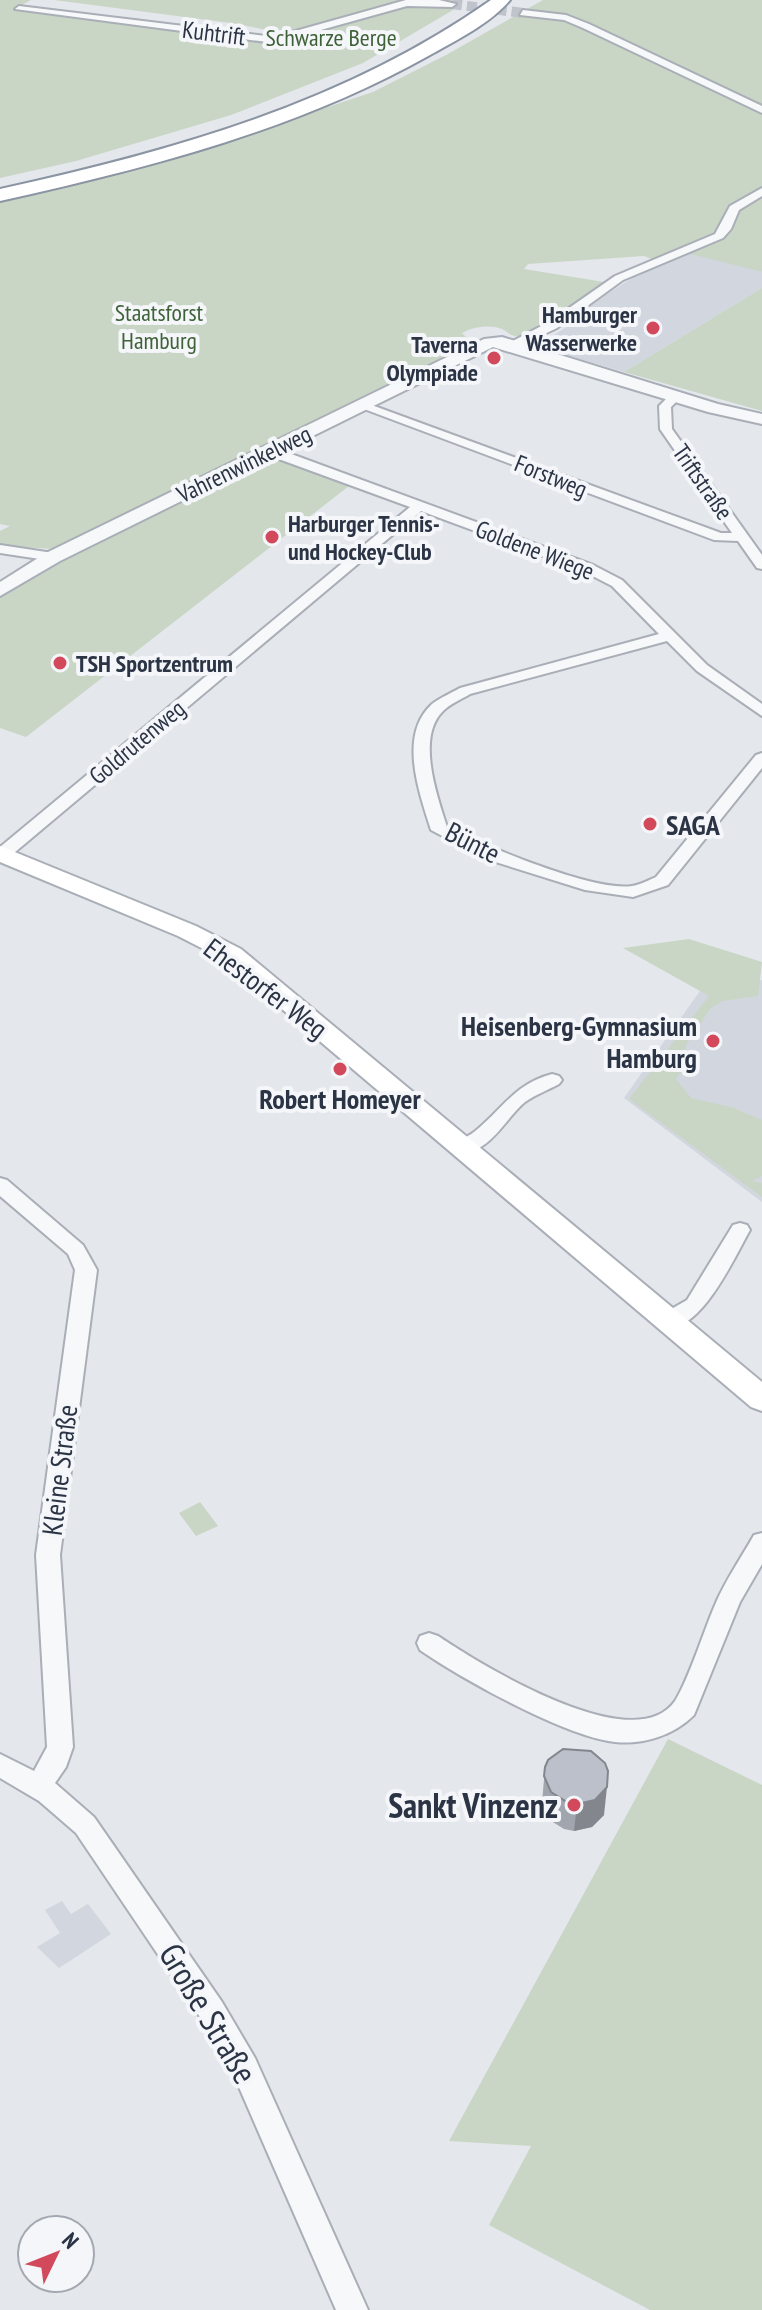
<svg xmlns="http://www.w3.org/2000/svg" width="762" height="2310" font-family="'PT Sans Narrow',sans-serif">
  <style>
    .built { fill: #d2d6de }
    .green { fill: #c9d6c5 }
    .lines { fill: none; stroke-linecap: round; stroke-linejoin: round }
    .minor-tunnel { stroke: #bfc3cb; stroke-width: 10; stroke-dasharray: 10 5; stroke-linecap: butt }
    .minor-casing { stroke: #a9aeb7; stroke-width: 4 }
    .tertiary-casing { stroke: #a9aeb7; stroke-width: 4 }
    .secondary-casing { stroke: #a9aeb7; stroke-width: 4 }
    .motorway-casing { stroke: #8b94a3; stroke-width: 4 }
    .minor { fill: #f7f8fa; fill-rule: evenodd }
    .tertiary { fill: #f7f8fa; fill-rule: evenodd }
    .secondary { fill: #fff; fill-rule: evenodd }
    .motorway { fill: #fff; fill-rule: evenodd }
    .wall { fill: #a1a5ae }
    .shaded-wall { fill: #83868d }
    .building { fill: #bbc0ca; stroke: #83868d; stroke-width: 2 }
    .poi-dot { fill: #d1495b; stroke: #f4f6f9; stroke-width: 3 }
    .labels { text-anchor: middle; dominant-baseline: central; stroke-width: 8; stroke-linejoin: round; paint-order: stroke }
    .far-street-label { font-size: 24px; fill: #2b3445; stroke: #f4f6f9 }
    .far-park-label { font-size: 24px; fill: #3f6138; stroke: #f4f6f9 }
    .far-poi-label { font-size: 24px; font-weight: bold; fill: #2b3445; stroke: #f4f6f9; text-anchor: end }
    .poi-label { font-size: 28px; font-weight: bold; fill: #2b3445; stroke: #f4f6f9; text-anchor: start }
    .street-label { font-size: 28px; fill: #2b3445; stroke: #f4f6f9 }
    .near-poi-label { font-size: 34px; font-weight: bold; fill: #2b3445; stroke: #f4f6f9; text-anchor: end }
    .near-street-label { font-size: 34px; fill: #2b3445; stroke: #f4f6f9 }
  </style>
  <rect width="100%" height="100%" fill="#e4e7ec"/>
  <g class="built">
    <polygon points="689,252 762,272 762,288 624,372 537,346 574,322 593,303 621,285 642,272"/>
    <polygon points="762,980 762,1202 624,1098 705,984"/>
    <polygon points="62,1901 71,1914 88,1904 111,1934 59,1968 37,1947 60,1933 45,1910"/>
  </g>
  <g class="green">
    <polygon points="0,0 31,0 14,9 260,41 283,33 231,23 54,0 463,0 453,10 363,63 231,115 76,161 0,178"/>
    <path d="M543,0H762V272L679,251L654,260L644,256L528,264L524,269L604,282L551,321L520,336C511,337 510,333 502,329C490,324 472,327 462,333L473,344L471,348L74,543L56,549L0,546V531L10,526L0,524V202L147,167L373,92L446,55Z"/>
    <polygon points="762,288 762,411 624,372"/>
    <path d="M279,460L349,486L26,737L0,728V598C81,543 174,504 262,461Z"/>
    <polygon points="689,939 762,962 758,996 722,1001 710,1009 686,1045 686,1063 676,1079 691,1098 731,1107 762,1120 762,1176 752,1181 762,1183 762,1197 629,1099 709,996 623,948"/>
    <polygon points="200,1502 218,1526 196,1536 179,1513"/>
    <polygon points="668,1739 762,1785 762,2310 650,2310 489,2225 531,2146 449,2141"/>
  </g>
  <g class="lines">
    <polyline class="minor-tunnel" points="452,4 523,13"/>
    <defs>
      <g id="minor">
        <polygon points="406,0 439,0 456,4 452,7 407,6 274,43 15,9 19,6 274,37"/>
        <polygon points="523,10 566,15 589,24 762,106 762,113 583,28 564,20 520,15"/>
        <polygon points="762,188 762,196 739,210 731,229 723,238 623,280 557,328 515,348 505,345 549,322 615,276 715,234 730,206"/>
        <polygon points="672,393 682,396 671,407 672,429 762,555 762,569 757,568 738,541 714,540 356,406 366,403 721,533 732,533 660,429 659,406"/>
        <path d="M265,448H275L593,565L622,580L707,665L762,704V716L697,671L667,641L470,694C462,699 450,704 443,711C416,737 437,796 447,827C484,845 593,892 632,886C640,885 649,880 656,877L756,755L762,753V768L668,885L633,897L585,890L486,859L431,830C419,792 398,735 432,704C440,698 451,693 460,688L659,634L612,586L583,571L421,511L8,858L0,859V847L410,507L265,454Z"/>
        <polygon points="0,545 53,553 60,557 53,561 0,553"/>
        <path d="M552,1074L559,1076L562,1080L559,1084C548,1090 535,1095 525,1102C505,1118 487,1159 456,1151L453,1146C459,1138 467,1138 474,1132C502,1110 514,1084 552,1074Z"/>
        <polygon points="0,1178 7,1180 83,1245 97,1270 60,1555 73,1747 66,1767 55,1783 94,1817 222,2002 255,2058 368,2310 336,2310 235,2078 202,2020 76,1833 39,1801 0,1778 0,1754 34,1771 47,1747 36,1555 75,1270 68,1254 0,1196"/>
        <path d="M740,1223L747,1225L750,1230C735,1256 699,1338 661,1327L658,1321L661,1315L687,1300L733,1225Z"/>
        <path d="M762,1533V1564L740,1602L694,1715C674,1735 644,1745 615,1742C566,1737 462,1679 420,1650L417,1643L420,1636L429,1633L438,1636C480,1664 634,1760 675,1701C689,1679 704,1630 715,1605C725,1581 741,1558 754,1535Z"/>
      </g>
      <polygon id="tertiary" points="502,337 718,404 762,414 762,424 708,412 493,347 60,561 0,596 0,582 46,553 484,339"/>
      <polygon id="secondary" points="0,846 196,926 241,949 762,1382 762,1411 751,1407 223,959 178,936 0,862"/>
      <path id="motorway" d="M491,0H510C491,23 457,40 430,55C297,130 148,168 0,201V189C173,151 345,103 491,0Z"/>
    </defs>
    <use href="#minor" class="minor-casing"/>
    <use href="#tertiary" class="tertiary-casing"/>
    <use href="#secondary" class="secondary-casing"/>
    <use href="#motorway" class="motorway-casing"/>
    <use href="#minor" class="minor"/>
    <use href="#tertiary" class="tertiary"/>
    <use href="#secondary" class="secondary"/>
    <use href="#motorway" class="motorway"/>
  </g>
  <polygon class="wall" points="545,1767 604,1815 592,1827 574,1831 564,1829 548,1819 542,1803"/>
  <polygon class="shaded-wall" points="607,1787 604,1815 592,1827 574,1831 577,1804"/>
  <polygon class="building" points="563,1749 591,1751 605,1763 608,1771 607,1787 595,1800 577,1804 567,1802 551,1792 544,1776 545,1767 548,1760"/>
  <g class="poi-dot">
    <circle cx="653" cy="328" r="8"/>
    <circle cx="494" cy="358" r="8"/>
    <circle cx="272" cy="537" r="8"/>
    <circle cx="60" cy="663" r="8"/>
    <circle cx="650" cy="824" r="8"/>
    <circle cx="713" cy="1041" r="8"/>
    <circle cx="340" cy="1069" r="8"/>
    <circle cx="574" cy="1805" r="8"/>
  </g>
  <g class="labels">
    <g class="far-street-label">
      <text transform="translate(214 33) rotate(7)">Kuhtrift</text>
      <text transform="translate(244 464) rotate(-26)">Vahrenwinkelweg</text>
      <text transform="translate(551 476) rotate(22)">Forstweg</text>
      <text transform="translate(703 482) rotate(55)">Triftstraße</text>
      <text transform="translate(535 550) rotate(21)">Goldene Wiege</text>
      <text transform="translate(137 742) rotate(-40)">Goldrutenweg</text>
    </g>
    <g class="far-park-label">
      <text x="331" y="37">Schwarze Berge</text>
      <text x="159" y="312">Staatsforst<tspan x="159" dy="28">Hamburg</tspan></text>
    </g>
    <g class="far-poi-label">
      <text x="637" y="314">Hamburger<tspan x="637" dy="28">Wasserwerke</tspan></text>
      <text x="478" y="344">Taverna<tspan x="478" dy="28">Olympiade</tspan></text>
      <text x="288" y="523" text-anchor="start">Harburger Tennis-<tspan x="288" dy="28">und Hockey-Club</tspan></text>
      <text x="76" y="663" text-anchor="start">TSH Sportzentrum</text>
    </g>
    <g class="poi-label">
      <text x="666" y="824">SAGA</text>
      <text x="697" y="1025" text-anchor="end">Heisenberg-Gymnasium<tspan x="697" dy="32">Hamburg</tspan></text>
      <text x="340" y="1098" text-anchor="middle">Robert Homeyer</text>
    </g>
    <g class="street-label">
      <text transform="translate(473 842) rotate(27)">Bünte</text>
      <text transform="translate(266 988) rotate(37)">Ehestorfer Weg</text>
      <text transform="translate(59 1470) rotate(-83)">Kleine Straße</text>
    </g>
    <g class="near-poi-label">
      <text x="558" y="1805">Sankt Vinzenz</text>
    </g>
    <g class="near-street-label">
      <text transform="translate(209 2013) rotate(59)">Große Straße</text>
    </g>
  </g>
  <g transform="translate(56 2254) rotate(47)"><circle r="38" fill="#f4f6f9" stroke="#a4a8b1" stroke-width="2"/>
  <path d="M0-6L14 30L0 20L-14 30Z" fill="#d1495b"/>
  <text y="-12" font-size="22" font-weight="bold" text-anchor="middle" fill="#2b3445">N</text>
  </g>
</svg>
